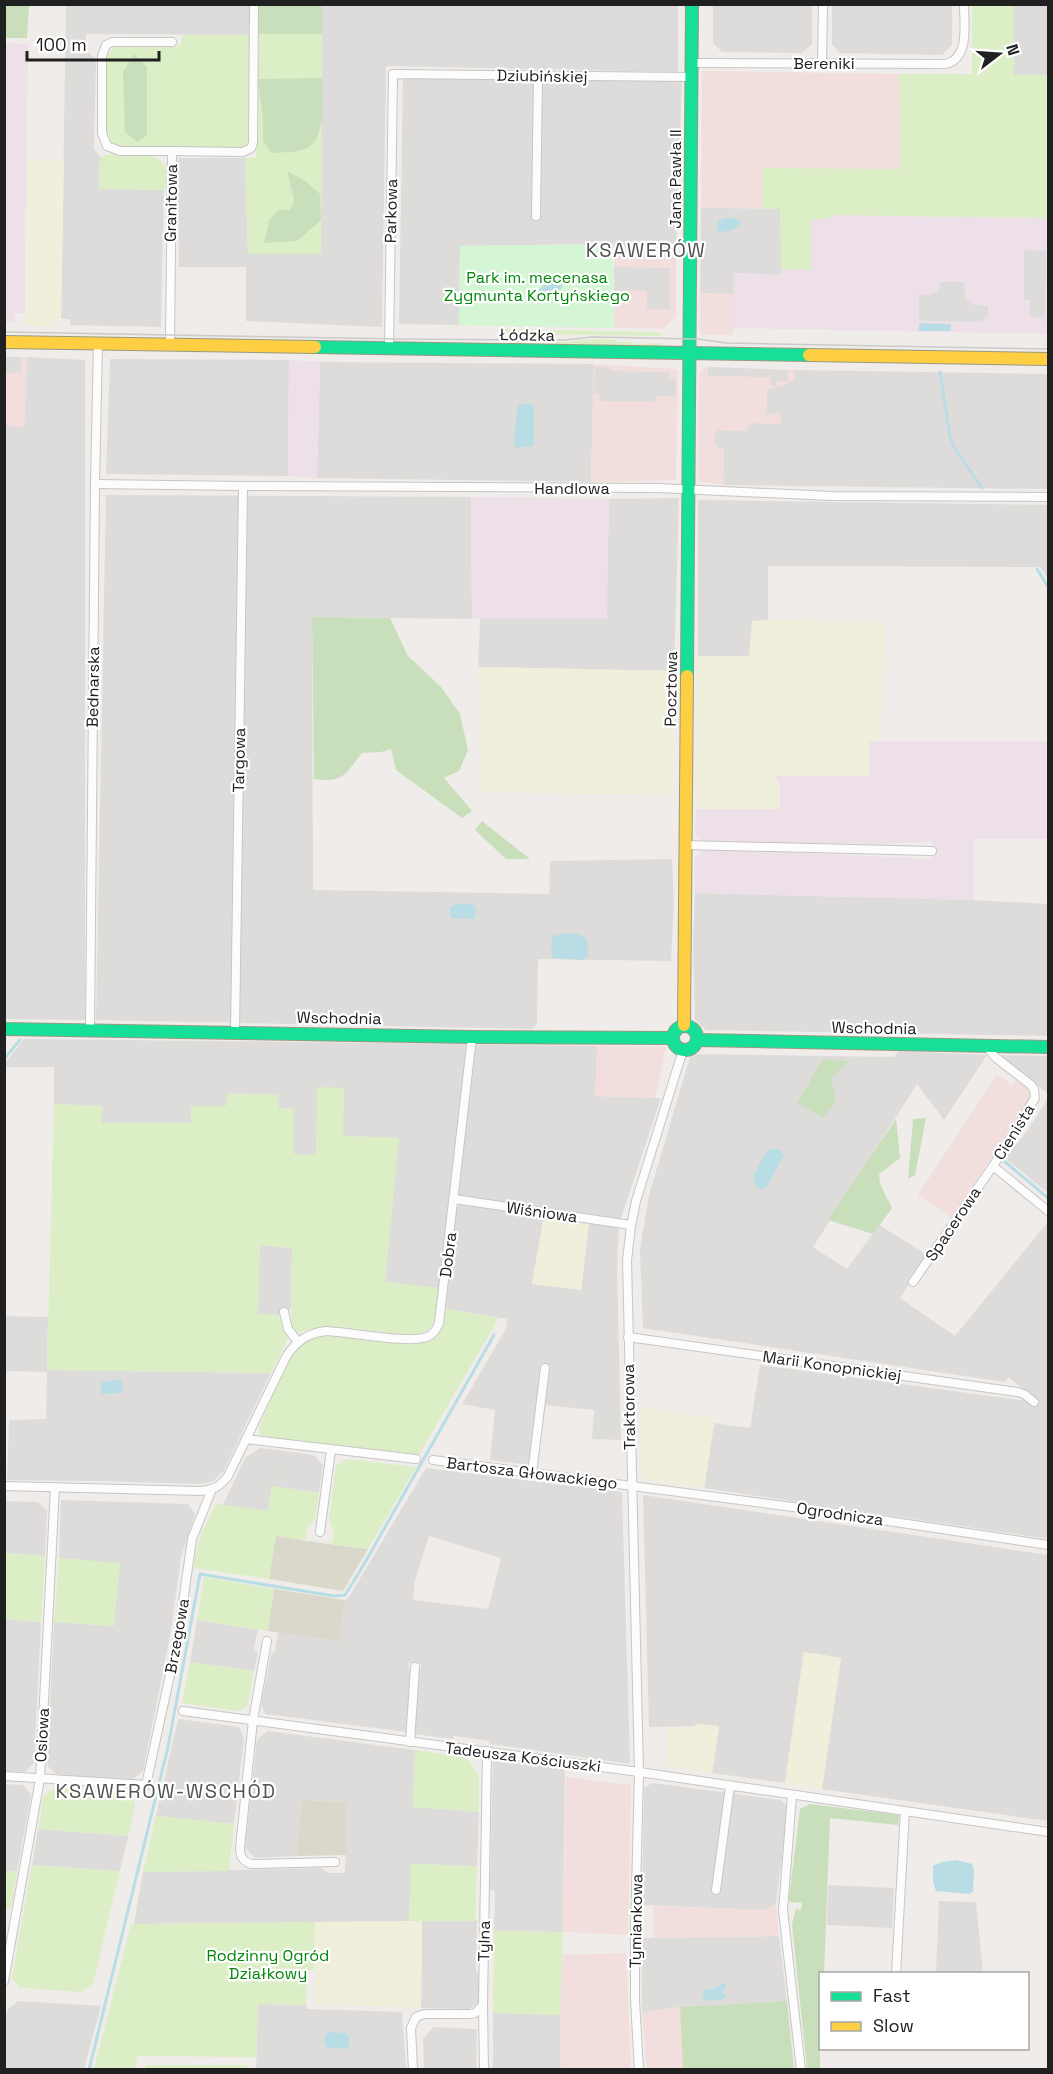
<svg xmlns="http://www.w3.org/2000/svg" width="1053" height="2074" font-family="'Space Grotesk',sans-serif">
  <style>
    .residential { fill: #dedcda; fill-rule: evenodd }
    .commercial { fill: #f2dfdd }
    .industrial { fill: #ede0e8 }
    .religious { fill: #dddcda }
    .construction { fill: #d9d8ca }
    .farmland { fill: #f0efdb }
    .grass { fill: #dceec5 }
    .forest { fill: #c9dfbb }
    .park { fill: #d5f6d4 }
    .water { fill: #b9dde5 }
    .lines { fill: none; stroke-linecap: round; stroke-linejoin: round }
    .stream { stroke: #b9dde5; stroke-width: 3 }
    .street-casing { stroke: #c7c6c5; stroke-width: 10 }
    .fast-casing { stroke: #98997f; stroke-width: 14 }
    .slow-casing { stroke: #98997f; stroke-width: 14 }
    .street { stroke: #fdfcfc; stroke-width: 8 }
    .fast { stroke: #16e098; stroke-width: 12 }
    .slow { stroke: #ffcf43; stroke-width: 12 }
    .tram { stroke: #cbcbca; stroke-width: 1.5 }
    .labels { text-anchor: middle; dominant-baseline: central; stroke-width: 4.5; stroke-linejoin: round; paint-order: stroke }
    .street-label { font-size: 16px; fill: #202020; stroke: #fff }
    .park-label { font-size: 16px; fill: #018609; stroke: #fff }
    .quarter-label { font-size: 20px; letter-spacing: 1.5px; fill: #535353; stroke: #fff }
  </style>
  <rect width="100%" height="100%" fill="#efece9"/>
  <g class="residential">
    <polygon points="66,5 252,5 252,35 86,34 86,50 96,60 94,149 100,157 99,189 164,190 161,327 70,325 70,319 61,319"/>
    <polygon points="322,5 678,5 678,72 386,66 382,327 246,321 246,267 179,267 178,158 245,158 248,254 321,253"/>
    <polygon points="713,5 812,5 812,44 802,53 722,52 713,43"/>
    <polygon points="832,5 952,5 952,45 942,55 840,53 832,44"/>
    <polygon points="1013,5 1048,5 1048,75 1014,75"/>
    <polygon points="403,78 682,80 676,251 614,251 613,244 460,246 459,325 399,324"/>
    <polygon points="701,208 811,209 811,270 781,269 781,275 734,273 734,294 700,293"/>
    <polygon points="27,357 85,360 85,1020 5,1019 4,425 24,426"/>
    <polygon points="110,359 289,360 288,476 106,474"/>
    <polygon points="320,362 594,364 591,482 317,478"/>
    <polygon points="793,370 1048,374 1048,489 723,485 724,448 718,448 715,444 715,432 718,430 745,431 750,423 766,415 767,388 781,386 788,382"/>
    <polygon points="106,495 471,497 472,619 312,617 313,890 549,894 550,861 672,859 674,900 671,961 538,959 537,1024 531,1029 96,1020"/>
    <polygon points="679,498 674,671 478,667 480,618 606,618 609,499"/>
    <polygon points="698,500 1048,505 1048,579 1040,567 768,566 768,620 752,622 750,656 698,656"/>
    <polygon points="695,893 974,900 1048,904 1048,1036 706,1030 695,1020 693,947"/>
    <polygon points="24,1039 468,1044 441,1288 385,1283 398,1138 343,1136 317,1154 294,1154 294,1109 278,1108 278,1095 227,1093 226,1106 191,1123 102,1123 102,1106 54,1104 54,1067 5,1067 5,1063"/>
    <polygon points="473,1045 597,1046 596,1096 661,1098 620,1221 461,1197 457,1192"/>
    <polygon points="898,1051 987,1055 944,1120 917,1084 813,1247 847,1269 879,1225 928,1255 900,1298 955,1336 1046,1224 1048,1226 1048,1539 704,1488 714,1423 750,1428 760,1365 1027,1401 1031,1406 1038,1400 1008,1377 1005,1382 643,1328 640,1249 649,1195 691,1054 894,1057"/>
    <polygon points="999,1055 1048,1056 1048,1094"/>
    <polygon points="1048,1098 1048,1193 1005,1158 1028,1130"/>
    <polygon points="463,1203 544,1217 532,1284 581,1290 589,1222 619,1227 617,1268 621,1440 592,1439 594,1410 544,1405 549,1366 542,1365 529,1465 490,1460 495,1410 462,1404 506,1329 507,1319 446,1309 456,1208"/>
    <polygon points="259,1245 292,1248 291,1308 278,1315 258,1314"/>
    <polygon points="5,1316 48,1317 47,1370 271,1373 223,1472 213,1481 199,1484 95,1481 7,1480 9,1420 46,1419 47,1372 5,1371"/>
    <polygon points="260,1448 314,1455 323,1465 319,1493 272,1486 268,1511 223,1505 245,1458"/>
    <path d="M426,1468L622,1492L630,1764L490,1744L489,1741L454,1736L453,1739L414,1734L418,1670H421V1664L409,1663L408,1669H411L406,1732L266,1714L261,1705L271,1655L275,1651L278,1632L339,1641L345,1600L349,1597ZM429,1536L501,1558L488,1609L413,1600L415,1580Z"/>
    <polygon points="643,1495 1048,1555 1048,1821 822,1789 841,1658 804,1652 785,1783 712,1773 719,1726 649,1727"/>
    <polygon points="61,1500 188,1504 195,1514 181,1557 171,1631 143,1771 132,1780 56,1774 47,1765 54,1622 113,1626 120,1564 59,1558"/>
    <polygon points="4,1501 38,1502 47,1511 45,1556 5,1553"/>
    <polygon points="4,1619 41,1622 34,1763 25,1772 5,1771"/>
    <polygon points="197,1620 258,1630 254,1648 258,1653 254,1671 190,1662"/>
    <polygon points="178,1719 239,1727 244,1738 234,1824 156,1816"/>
    <polygon points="267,1731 415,1750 413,1807 479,1812 477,1866 411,1864 409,1921 134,1924 143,1872 322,1868 328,1873 345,1873 347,1802 302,1800 296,1856 255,1858 245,1848 257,1740"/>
    <polygon points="493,1758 565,1768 563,1932 494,1931 495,1891 490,1890"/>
    <polygon points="652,1783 781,1800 788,1807 776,1904 765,1910 642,1905 644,1788"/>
    <polygon points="4,1784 23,1785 31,1795 17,1872 5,1871"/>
    <polygon points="38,1829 128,1836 120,1871 32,1865"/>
    <polygon points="828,1885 894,1888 892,1928 827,1925"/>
    <polygon points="939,1901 976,1902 983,1973 936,1973"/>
    <polygon points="477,1920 476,1972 479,1973 479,2002 469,2009 421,2008 422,1921"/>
    <polygon points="779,1936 787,2001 680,2007 642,2013 641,1938"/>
    <polygon points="18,2001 101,2006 84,2069 5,2069 5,2026 7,2010"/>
    <polygon points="258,2004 306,2005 307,2009 402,2012 406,2069 256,2070"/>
    <polygon points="493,2013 560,2015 561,2069 493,2070"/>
    <polygon points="433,2027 477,2029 476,2069 424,2069 423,2039"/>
  </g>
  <g class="commercial">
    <polygon points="702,71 899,74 900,169 764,168 762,208 701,208"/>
    <polygon points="614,251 676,251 676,317 663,329 614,328"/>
    <polygon points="700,293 734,294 733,335 700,335"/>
    <polygon points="5,357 27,357 24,427 5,425"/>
    <polygon points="594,364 676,369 678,371 676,480 591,482"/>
    <polygon points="705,367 793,370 795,380 781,386 767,389 766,415 778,412 782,424 750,423 745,431 718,430 715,432 715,444 718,448 724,448 723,485 698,481 699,373"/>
    <polygon points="597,1046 666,1047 655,1098 595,1096"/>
    <polygon points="997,1074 1012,1085 1017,1078 1029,1089 1030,1097 952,1218 918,1195"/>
    <polygon points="566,1777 631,1785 628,1935 563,1932"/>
    <polygon points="776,1904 779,1936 654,1938 653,1906 765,1910"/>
    <polygon points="626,1953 631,2069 561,2069 560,2015 563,1955"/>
    <polygon points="680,2007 683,2069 647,2069 642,2013"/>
  </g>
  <g class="industrial">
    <polygon points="5,43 28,44 25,313 15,313 15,322 5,322"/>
    <polygon points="832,215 1044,218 1048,223 1048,334 733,328 734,273 781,275 781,269 811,269 810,219 827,219"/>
    <polygon points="289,360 320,362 317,478 288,476"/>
    <polygon points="471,497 609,499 607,619 472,619"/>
    <polygon points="869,741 1048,741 1048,839 974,839 974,900 695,893 695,858 703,850 777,852 932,859 932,841 886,844 703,842 695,833 696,809 779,809 775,776 869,776"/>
  </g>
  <g class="religious">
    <polygon points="1024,250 1046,251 1045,317 1030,317 1030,300 1024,300"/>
    <polygon points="614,267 670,268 670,309 647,309 647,291 614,291"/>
    <polygon points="940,282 964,282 965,298 973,305 988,306 988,316 981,322 919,321 919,295 930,295 937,292 939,289"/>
    <rect x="5" y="357" width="16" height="16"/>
    <polygon points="595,367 610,367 610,371 669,372 670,379 676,379 676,396 656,396 655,402 598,401 601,394 594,393"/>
    <polygon points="708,367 788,370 788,381 777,381 777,386 771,386 770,377 708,376"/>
  </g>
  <g class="construction">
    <polygon points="275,1535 305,1541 368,1549 343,1591 269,1579"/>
    <polygon points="274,1589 345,1600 339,1641 268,1631"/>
    <polygon points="302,1800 347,1802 346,1855 296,1856"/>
  </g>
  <g class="farmland">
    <polygon points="26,160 64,161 61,319 52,319 52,327 30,325 25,322"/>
    <polygon points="768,620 884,621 881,741 869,741 869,776 776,776 780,786 780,809 696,809 698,656 749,656 752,621"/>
    <polygon points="478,667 674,671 673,795 481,792"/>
    <polygon points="544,1215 589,1222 581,1290 532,1284"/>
    <polygon points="640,1407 715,1418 704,1488 642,1479"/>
    <polygon points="804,1652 841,1658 822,1789 785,1783"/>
    <polygon points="697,1724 719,1726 712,1773 668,1766 667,1727 691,1728"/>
    <polygon points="422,1921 421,2008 320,2004 315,1999 317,1974 314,1970 315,1922"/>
  </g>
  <g class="grass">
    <polygon points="972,5 1013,5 1014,75 1048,75 1048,223 1044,218 832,215 827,219 811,219 811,270 781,269 780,209 762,208 763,168 900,169 899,74 972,74"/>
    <polygon points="257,34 322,34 322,78 257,80 263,118 263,139 318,138 322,125 321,254 248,254 245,158 256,158"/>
    <path d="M182,35H252L249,138C246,145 244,147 237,149L124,148C111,144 106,138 105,125L106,60L111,50L121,45H181Z"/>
    <path d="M108,154C138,154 170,146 168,188L164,190L99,189L100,157Z"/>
    <polygon points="501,329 659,332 662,336 500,334"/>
    <polygon points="593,339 615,340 615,342 634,342 634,344 662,343 662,347 500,344 500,341 564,342"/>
    <polygon points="317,1087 344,1088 343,1136 399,1138 385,1282 441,1288 435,1320 428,1330 422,1333 413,1335 325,1326 296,1333 292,1330 291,1324 292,1248 260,1245 258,1314 278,1315 288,1338 271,1373 47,1370 54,1104 102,1106 102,1123 191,1123 191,1106 226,1106 227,1093 278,1095 279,1108 294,1109 294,1154 316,1154"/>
    <polygon points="446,1309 499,1318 418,1456 262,1438 259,1436 259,1428 286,1363 296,1347 310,1339 320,1336 342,1336 409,1343 439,1333 443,1326"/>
    <path d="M277,1451L272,1486L319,1493L315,1519L307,1527L306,1540L332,1543L334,1531L329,1520L336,1466L346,1459L416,1467L368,1549L276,1536L269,1579L194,1568C193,1546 207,1523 216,1504L268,1511Z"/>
    <polygon points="5,1553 45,1556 41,1622 5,1619"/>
    <polygon points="59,1558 120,1563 114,1626 54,1622"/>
    <polygon points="204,1577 274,1589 268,1631 197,1620"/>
    <polygon points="190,1662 254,1671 248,1704 240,1711 182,1703"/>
    <polygon points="415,1750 465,1757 479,1775 479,1812 413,1807"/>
    <polygon points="55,1788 131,1793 135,1805 128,1836 38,1829 44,1796"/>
    <polygon points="156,1816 234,1824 229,1871 143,1872"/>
    <polygon points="411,1864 477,1866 475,1921 409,1921"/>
    <polygon points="32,1865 120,1871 93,1983 81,1992 20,1988 12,1978"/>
    <polygon points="5,1871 17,1872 11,1909 5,1909"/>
    <polygon points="315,1922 314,1970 308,1970 306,2005 258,2004 256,2057 137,2056 136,2069 94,2069 131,1924"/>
    <polygon points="494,1931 563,1932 560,2015 493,2013"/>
    <polygon points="146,2065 247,2065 247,2069 145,2070"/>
  </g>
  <g class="forest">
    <polygon points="4,5 29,5 27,38 5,38"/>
    <rect x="257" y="5" width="65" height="29"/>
    <polygon points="134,54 147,67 147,135 137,142 125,132 123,72"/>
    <path d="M322,78C322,96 327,136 309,147C299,153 283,152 271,153L263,140V118L257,79Z"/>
    <polygon points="287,171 304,180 320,194 321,220 297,241 264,243 269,220 278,210 290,210 294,200"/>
    <path d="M312,617L390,618L408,656L441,687L460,714L468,750L459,771L444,778L472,811L462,818L396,770L391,749L381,752L362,753C344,775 344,783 314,779Z"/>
    <polygon points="482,821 530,859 506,859 475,830"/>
    <polygon points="823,1059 848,1061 831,1079 836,1102 823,1117 797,1103"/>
    <polygon points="926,1118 915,1175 908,1179 913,1119"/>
    <polygon points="896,1119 900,1158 879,1174 880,1184 892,1208 873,1234 828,1220"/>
    <polygon points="810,1804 899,1815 898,1825 830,1818 824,1973 820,1974 820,2069 823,2070 807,2069 792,1924 796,1909 801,1910 802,1903 790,1902 789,1898 800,1809"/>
    <polygon points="787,2001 794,2069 683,2069 680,2007"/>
  </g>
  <polygon class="park" points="613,244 614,328 459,325 460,246"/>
  <g class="water">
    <path d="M730,217L739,220L741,224C734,230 726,234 717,230L718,221Z"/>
    <path d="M551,277C556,278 557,277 560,281C568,292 548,295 541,298L537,292Z"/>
    <polygon points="919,323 951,324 950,331 919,331"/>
    <polygon points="530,403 533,405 534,409 534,442 533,446 515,448 514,443 517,408 519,405"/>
    <polygon points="463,903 474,905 476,908 475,919 451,918 449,908 454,905"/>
    <polygon points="566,933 579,934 587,939 588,955 583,960 552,958 551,943 553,936"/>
    <polygon points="771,1149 779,1149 784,1155 766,1188 761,1190 755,1185 753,1176 766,1153"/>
    <polygon points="121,1380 123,1384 122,1393 101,1394 101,1381"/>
    <polygon points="956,1860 972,1864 974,1871 973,1892 969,1894 936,1891 933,1882 933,1866 942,1862"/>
    <polygon points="724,1983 727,1986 722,1992 726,1996 725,1999 707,2001 704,1999 702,1995 704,1990 712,1989"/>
    <polygon points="331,2032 345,2033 349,2036 349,2047 346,2049 325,2047 324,2039 327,2033"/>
  </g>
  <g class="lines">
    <g class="stream">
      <polyline points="940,372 950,436 954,447 982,488"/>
      <polyline points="1037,569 1048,587"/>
      <polyline points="4,1059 20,1040"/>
      <polyline points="1004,1161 1048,1198"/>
      <polyline points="89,2070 168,1747 200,1574 334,1596 345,1595 363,1566 494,1335"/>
    </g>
    <defs>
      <g id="street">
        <path d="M692,63L946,64C970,58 964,24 964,4"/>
        <polyline points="822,63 823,4"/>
        <polyline points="172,151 243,152 251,148 253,143 254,4"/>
        <polyline points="536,216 538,76"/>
        <polyline points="170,345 172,151 120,151 107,146 102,133 102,56 106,45 112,42 172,42"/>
        <polyline points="389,348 393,74 692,77"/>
        <polyline points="95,484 243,486 658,488 831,496 1048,497"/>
        <polyline points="685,845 932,851"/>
        <polyline points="90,1030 95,484 98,343"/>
        <polyline points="235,1033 243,486"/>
        <polyline points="993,1166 1048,1211"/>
        <polyline points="454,1199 631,1225"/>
        <polyline points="913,1282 993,1166 1035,1098 1034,1089 1031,1085 995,1057 987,1047"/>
        <polyline points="284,1312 288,1329 298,1342"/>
        <polyline points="628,1337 1017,1392 1024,1394 1034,1402"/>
        <polyline points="246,1439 416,1459"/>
        <polyline points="433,1460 808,1509 1048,1545"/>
        <polyline points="532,1473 545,1368"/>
        <path d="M4,1486L200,1491C213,1490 221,1486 228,1476L286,1357C296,1341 308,1333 326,1331C351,1332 407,1344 427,1337C434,1334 437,1329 439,1323L472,1037"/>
        <polyline points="320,1532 331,1450"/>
        <path d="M267,1641L253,1720L240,1848C240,1857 243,1861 251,1864L335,1862"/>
        <polyline points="183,1711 639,1772 1048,1832"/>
        <polyline points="410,1742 415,1667"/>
        <polyline points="4,1776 146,1785 178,1638 192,1539 212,1489"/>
        <polyline points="792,1795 783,1910 801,2070"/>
        <polyline points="716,1890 730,1786"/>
        <polyline points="896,1974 905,1811"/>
        <polyline points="4,1981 40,1779 55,1487"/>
        <polyline points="483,2006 484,2070"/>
        <polyline points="413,2070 411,2028 416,2017 424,2014 471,2014 475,2013 483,2005 487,1751"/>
        <polyline points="639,2070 635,2000 635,1932 639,1772 627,1260 631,1226 636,1201 683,1050"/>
      </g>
      <g id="fast">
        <polyline points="315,347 809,355"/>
        <polyline points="687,676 692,4"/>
        <circle cx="685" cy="1038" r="12"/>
        <polyline points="4,1029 472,1037 673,1038"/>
        <polyline points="698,1040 1048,1047"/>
      </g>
      <g id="slow">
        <polyline points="4,342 315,347"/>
        <polyline points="809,355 1048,359"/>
        <polyline points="684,1025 687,676"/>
      </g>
    </defs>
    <use href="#street" class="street-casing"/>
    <use href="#fast" class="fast-casing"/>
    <use href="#slow" class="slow-casing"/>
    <use href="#street" class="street"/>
    <use href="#fast" class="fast"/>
    <use href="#slow" class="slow"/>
    <polyline class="tram" points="4,332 400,339 564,340 592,337 697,339 727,343 1048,349"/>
  </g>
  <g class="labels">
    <g class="street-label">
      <text x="824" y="63">Bereniki</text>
      <text transform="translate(542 76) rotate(1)">Dziubińskiej</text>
      <text transform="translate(675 179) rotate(-90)">Jana Pawła II</text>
      <text transform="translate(171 203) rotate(-89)">Granitowa</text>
      <text transform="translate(391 211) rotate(-89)">Parkowa</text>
      <text transform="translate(527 335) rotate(1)">Łódzka</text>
      <text x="572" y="488">Handlowa</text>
      <text transform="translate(93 687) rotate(-89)">Bednarska</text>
      <text transform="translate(671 689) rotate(-89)">Pocztowa</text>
      <text transform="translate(239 760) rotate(-89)">Targowa</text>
      <text transform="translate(339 1018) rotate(1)">Wschodnia</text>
      <text transform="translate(874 1028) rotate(1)">Wschodnia</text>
      <text transform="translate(1014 1132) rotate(-58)">Cienista</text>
      <text transform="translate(542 1212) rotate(8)">Wiśniowa</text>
      <text transform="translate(953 1224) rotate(-56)">Spacerowa</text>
      <text transform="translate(448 1255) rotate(-83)">Dobra</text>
      <text transform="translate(832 1366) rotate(8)">Marii Konopnickiej</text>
      <text transform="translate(629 1407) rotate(-91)">Traktorowa</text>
      <text transform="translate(532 1473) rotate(7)">Bartosza Głowackiego</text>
      <text transform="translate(840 1514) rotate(8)">Ogrodnicza</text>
      <text transform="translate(177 1636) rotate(-80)">Brzegowa</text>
      <text transform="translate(42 1735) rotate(-87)">Osiowa</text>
      <text transform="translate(523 1757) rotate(7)">Tadeusza Kościuszki</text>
      <text transform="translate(636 1921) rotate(-89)">Tymiankowa</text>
      <text transform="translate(484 1941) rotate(-89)">Tylna</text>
    </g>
    <g class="park-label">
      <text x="537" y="277">Park im. mecenasa<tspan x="537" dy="18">Zygmunta Kortyńskiego</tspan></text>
      <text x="268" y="1955">Rodzinny Ogród<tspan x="268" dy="18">Działkowy</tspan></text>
    </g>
    <g class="quarter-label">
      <text x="646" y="250">KSAWERÓW</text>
      <text x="166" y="1791">KSAWERÓW-WSCHÓD</text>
    </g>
  </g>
  <rect width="1053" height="2074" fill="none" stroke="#202020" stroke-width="12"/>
  <rect x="819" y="1972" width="210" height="78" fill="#ffffff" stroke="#a6a6a6" stroke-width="1.5"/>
  <rect x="831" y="1992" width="30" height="9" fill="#16e098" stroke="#a6a6a6" stroke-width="1.5"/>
  <text x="873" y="2002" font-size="18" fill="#202020">Fast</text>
  <rect x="831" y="2022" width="30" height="9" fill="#ffcf43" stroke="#a6a6a6" stroke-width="1.5"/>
  <text x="873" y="2032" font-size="18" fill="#202020">Slow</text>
  <g transform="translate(999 54) rotate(73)" stroke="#ffffff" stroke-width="4.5" paint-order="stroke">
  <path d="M0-4.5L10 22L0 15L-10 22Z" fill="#202020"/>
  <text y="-9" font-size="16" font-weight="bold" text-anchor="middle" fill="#202020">N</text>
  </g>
  <path d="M27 51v9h132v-9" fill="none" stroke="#202020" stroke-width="3"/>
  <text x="36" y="51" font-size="18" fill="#202020" stroke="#ffffff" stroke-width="4.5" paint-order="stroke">100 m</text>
</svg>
